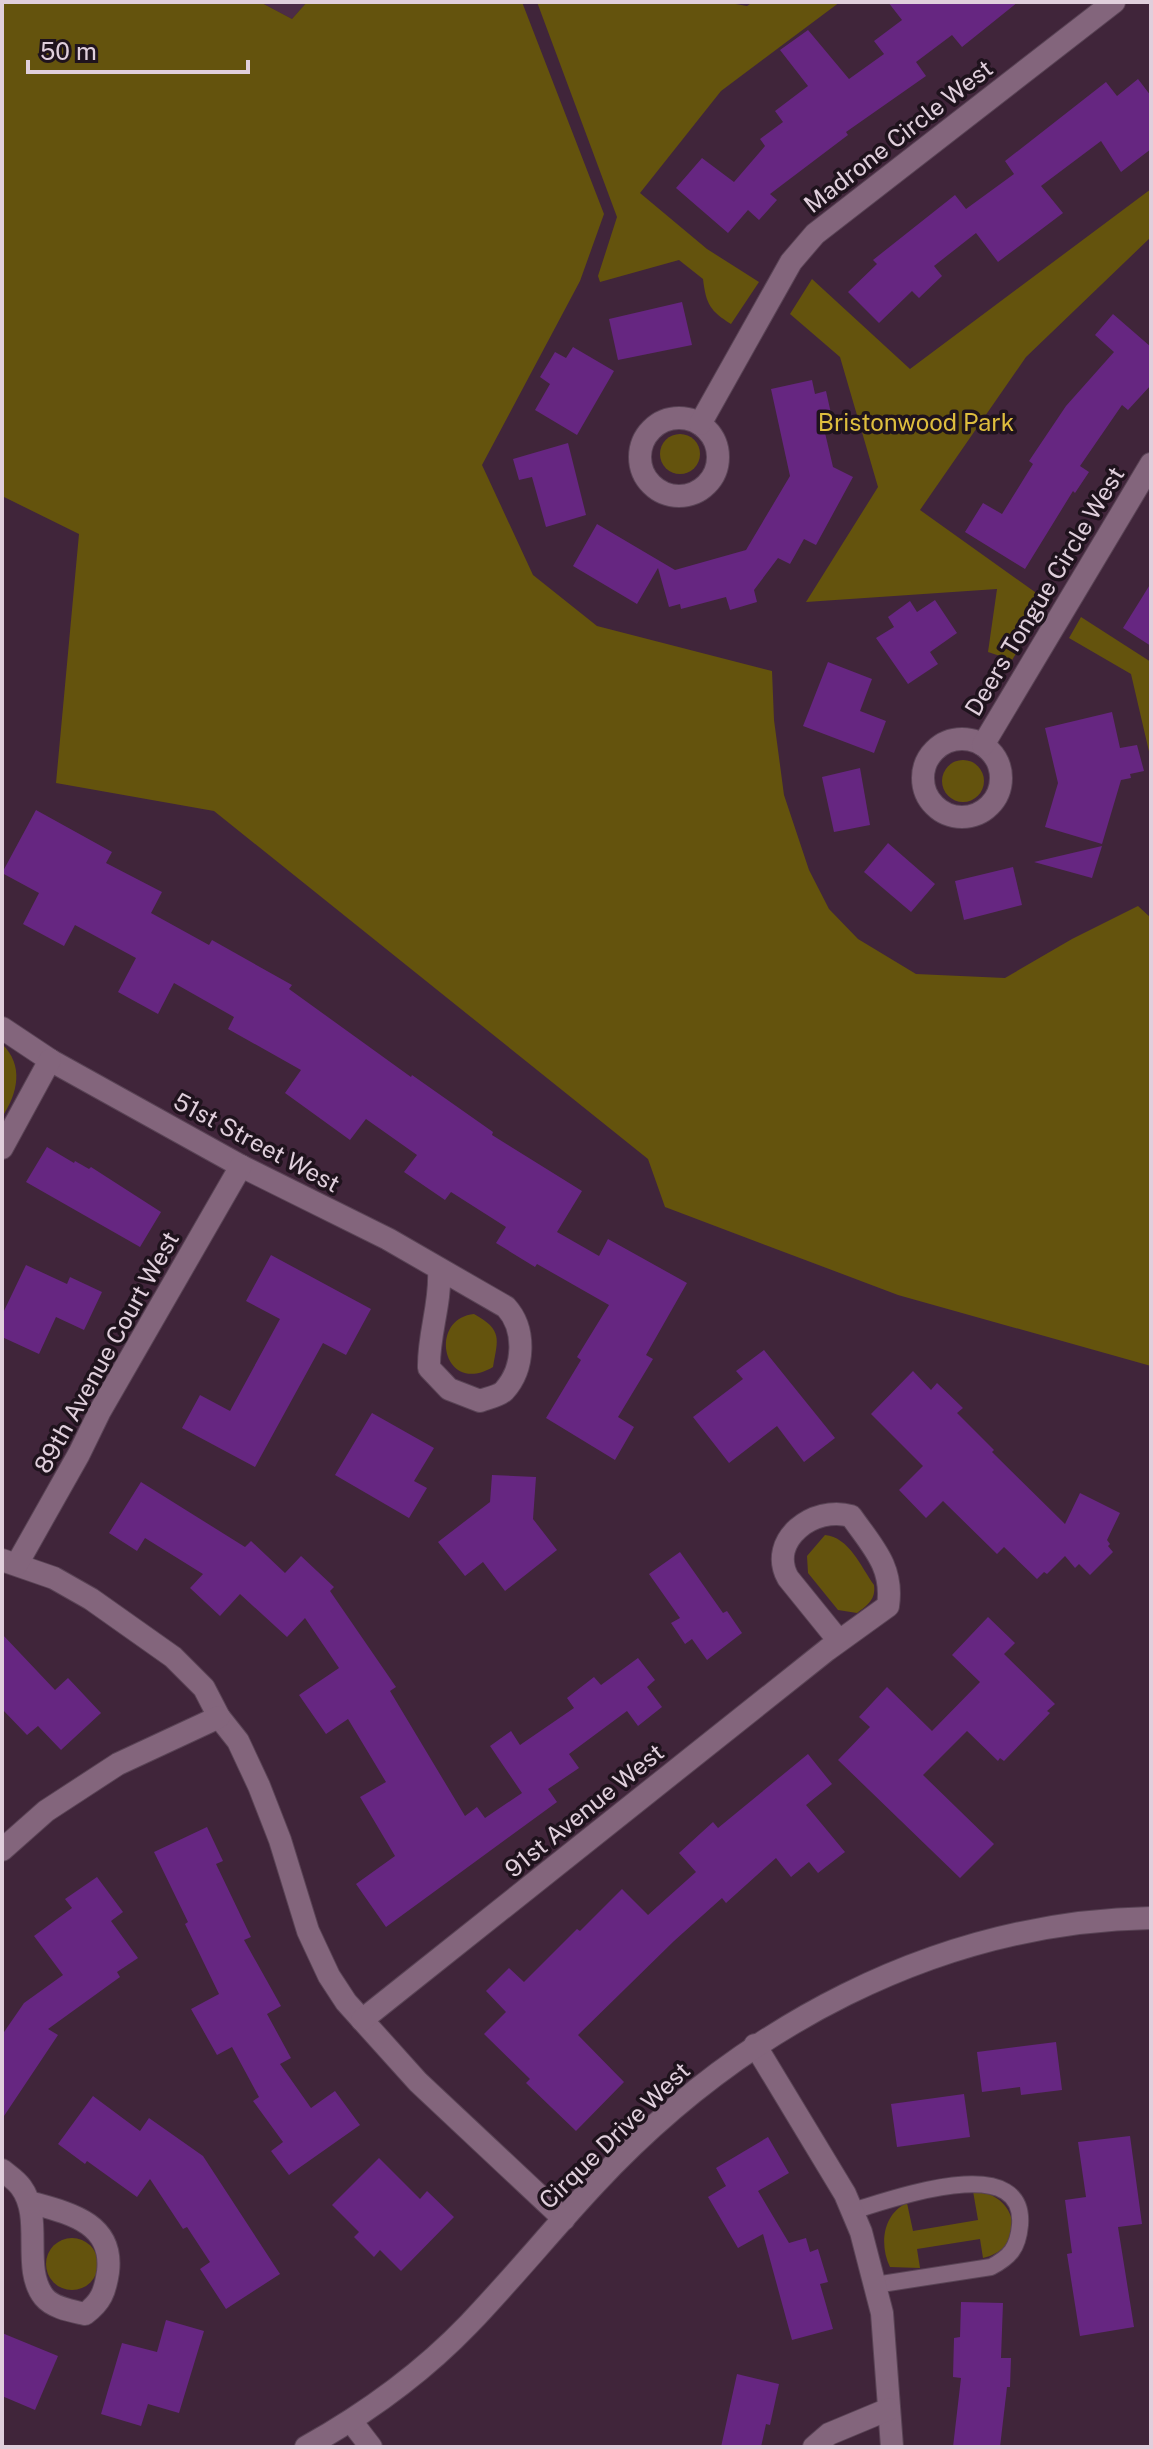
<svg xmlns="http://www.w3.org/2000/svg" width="1153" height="2449" font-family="'Public Sans',sans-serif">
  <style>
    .built { fill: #4c2c46 }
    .green { fill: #64530d }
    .building { fill: #662681 }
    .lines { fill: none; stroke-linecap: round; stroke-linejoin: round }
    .service-casing { stroke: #594355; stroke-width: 18 }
    .minor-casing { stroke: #594355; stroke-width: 24 }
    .tertiary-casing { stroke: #594355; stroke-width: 24 }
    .service { stroke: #83657c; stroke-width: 16 }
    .minor { stroke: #83657c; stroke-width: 22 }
    .tertiary { stroke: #83657c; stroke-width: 22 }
    .labels { text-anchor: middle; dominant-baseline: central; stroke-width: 7; stroke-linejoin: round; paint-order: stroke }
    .street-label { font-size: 24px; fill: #e0cfdc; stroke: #1f131d }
    .park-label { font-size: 24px; fill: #debe3e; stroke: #1f131d }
  </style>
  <rect width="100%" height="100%" fill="#40253a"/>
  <polygon class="built" points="260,2 307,2 292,19"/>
  <g class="green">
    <polygon points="2,2 260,2 292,19 307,2 522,2 604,214 580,281 482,465 533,575 597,626 772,671 774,720 784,795 809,870 829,909 858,939 916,974 1005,978 1072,939 1138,906 1151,918 1151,1366 898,1295 665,1207 648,1159 214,811 56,783 79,534 2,496"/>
    <path d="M537,2H724L747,6L753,2H840L721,91L640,193L707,249L759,282L731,324C710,311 706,304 703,279L679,260L600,282L598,276L617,217Z"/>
    <polygon points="1151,189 1151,237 1026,357 920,510 1049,602 1012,660 988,652 997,589 806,602 878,487 840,357 790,314 812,279 910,369"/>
    <circle cx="680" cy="454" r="20"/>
    <polygon points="1081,617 1151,662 1151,760 1131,674 1069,638"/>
    <circle cx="963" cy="781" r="21"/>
    <path d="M2,1044C24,1065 18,1093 2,1117Z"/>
    <path d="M474,1314C503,1330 498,1339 493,1367C443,1397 427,1319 474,1314Z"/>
    <path d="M825,1535C849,1537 861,1567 874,1585C876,1599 868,1605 857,1613L838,1610L808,1573L807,1556Z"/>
    <path d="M973,2191C1019,2193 1028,2248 983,2258L980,2239L917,2249L920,2268L890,2267C879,2244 883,2214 907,2203L913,2231L978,2220Z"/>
    <circle cx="72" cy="2264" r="26"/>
  </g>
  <g class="building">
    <polygon points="888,2 1018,2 962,47 952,35 916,62 926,76 846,132 848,135 770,194 777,200 759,220 748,210 728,233 676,188 702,158 734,182 765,146 760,139 783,122 775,111 808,86 780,50 808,30 849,79 884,54 874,41 902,20"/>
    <polygon points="1138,79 1151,96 1151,149 1121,172 1101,141 1041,186 1063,213 998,262 976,233 934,266 942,276 919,298 912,291 879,323 848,292 877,264 873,260 955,195 966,209 1014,174 1005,161 1106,82 1117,96"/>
    <polygon points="682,302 692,345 618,360 609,319"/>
    <polygon points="1113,314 1151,347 1151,385 1128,410 1122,405 1080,466 1089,472 1075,493 1073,491 1025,569 965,532 983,503 1002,514 1033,464 1029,461 1066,406 1114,352 1095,335"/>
    <polygon points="573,347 614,371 577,435 535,410 550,384 540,377 555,352 566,358"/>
    <polygon points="812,380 815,394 826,391 832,418 822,420 833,467 853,477 816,545 804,539 790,564 778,558 754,590 757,602 730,610 726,597 681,609 680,604 669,607 658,568 637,604 573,566 597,524 675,570 746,550 790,476 771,389"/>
    <polygon points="568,443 586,515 546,527 532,477 519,480 513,459"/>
    <polygon points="1151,583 1151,646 1123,628"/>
    <polygon points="935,600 957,633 930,652 938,664 908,684 876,638 894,627 888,617 910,601 917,612"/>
    <polygon points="828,662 872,679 860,711 886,721 874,753 803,726"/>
    <polygon points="1112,712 1120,748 1137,745 1144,771 1130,774 1131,778 1121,780 1102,844 1045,827 1058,783 1045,728"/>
    <polygon points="860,768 870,825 834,832 822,777"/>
    <polygon points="36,810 112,852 106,863 162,892 151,913 209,945 212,940 292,985 289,989 411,1077 412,1075 493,1132 492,1135 582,1191 557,1232 599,1256 608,1239 687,1283 646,1355 653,1359 618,1417 634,1427 615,1460 546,1418 581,1360 577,1357 609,1305 537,1264 535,1267 496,1243 506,1227 451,1192 445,1200 404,1172 417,1155 366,1119 350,1140 285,1093 301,1070 228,1029 234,1017 174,983 158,1014 118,992 136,958 75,925 64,946 23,924 39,893 2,873"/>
    <polygon points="888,843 935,884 911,912 864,872"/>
    <polygon points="1102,846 1092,878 1034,862"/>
    <polygon points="1013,867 1022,905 964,920 955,881"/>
    <polygon points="47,1147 74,1163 75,1161 89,1169 91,1167 161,1212 140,1247 26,1182"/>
    <polygon points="271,1255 371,1309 346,1355 323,1343 255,1467 182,1428 200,1395 230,1411 280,1319 246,1301"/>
    <polygon points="26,1265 67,1284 70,1277 102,1292 84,1330 56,1317 39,1354 2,1337 2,1315"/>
    <polygon points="764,1350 835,1438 804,1462 777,1426 729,1463 693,1417 743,1379 736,1371"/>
    <polygon points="913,1371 931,1390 937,1383 963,1408 957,1413 994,1450 992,1452 1065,1524 1080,1493 1120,1513 1107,1540 1110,1544 1108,1546 1113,1552 1090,1575 1079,1564 1075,1568 1065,1556 1047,1574 1044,1572 1037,1579 1004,1547 997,1554 943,1501 926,1518 899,1490 923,1466 871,1414"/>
    <polygon points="372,1413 434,1448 414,1481 427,1488 409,1518 335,1475"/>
    <polygon points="492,1475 536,1477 533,1519 557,1550 505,1591 483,1562 465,1576 438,1542 490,1502"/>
    <polygon points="141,1482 245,1547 251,1541 285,1573 301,1556 334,1587 330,1591 396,1687 390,1691 465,1816 477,1807 485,1818 522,1793 490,1746 511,1731 520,1745 574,1708 567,1698 594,1677 601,1685 638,1658 655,1680 647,1687 662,1707 638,1726 627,1711 569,1754 579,1768 548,1789 557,1802 386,1927 356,1884 395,1856 360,1797 386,1782 348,1719 326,1734 299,1695 339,1668 305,1618 287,1637 240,1594 220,1616 190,1588 203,1574 145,1538 137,1551 109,1533"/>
    <polygon points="680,1552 723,1613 727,1611 742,1633 707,1660 692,1639 685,1644 671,1623 680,1618 649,1574"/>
    <polygon points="988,1617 1015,1643 1004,1654 1055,1704 1047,1711 1050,1713 1004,1761 1000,1758 998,1761 967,1731 923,1775 994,1844 960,1878 838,1760 870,1727 859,1717 887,1687 932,1731 980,1682 952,1655"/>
    <polygon points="2,1634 55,1690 68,1678 101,1713 61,1750 38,1726 27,1735 2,1709"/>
    <polygon points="808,1754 832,1784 806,1805 845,1852 818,1873 809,1862 791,1877 776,1858 726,1903 722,1898 674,1941 578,2035 624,2082 576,2131 526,2083 530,2079 484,2034 506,2012 486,1991 509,1968 524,1982 577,1929 580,1931 622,1889 648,1915 696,1872 679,1853 713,1822 718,1828"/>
    <polygon points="207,1827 223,1861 216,1864 251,1937 244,1940 281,2006 267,2014 291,2058 280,2064 311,2108 335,2091 360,2125 289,2175 271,2151 283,2142 253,2101 259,2097 232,2047 217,2055 191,2009 219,1994 185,1924 188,1922 154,1852"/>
    <polygon points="97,1877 123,1912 111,1921 138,1958 117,1972 120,1977 48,2029 58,2035 2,2119 2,2035 24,2003 63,1975 34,1936 72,1908 65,1899"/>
    <polygon points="1056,2042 1062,2090 1021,2095 1020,2087 982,2092 977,2052"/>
    <polygon points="964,2094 970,2137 897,2147 891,2104"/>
    <polygon points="93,2096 140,2131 149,2118 203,2156 280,2274 226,2309 200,2269 210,2262 187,2227 183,2229 150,2179 137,2197 87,2161 85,2164 58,2144"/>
    <polygon points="1130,2136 1142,2224 1118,2227 1134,2327 1080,2336 1067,2254 1072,2253 1065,2200 1086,2197 1078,2142"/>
    <polygon points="768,2137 789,2173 758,2191 789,2243 806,2238 810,2252 818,2249 828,2282 820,2284 833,2329 792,2340 763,2234 738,2248 708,2197 726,2186 716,2168"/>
    <polygon points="379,2158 420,2199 427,2191 454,2217 401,2271 380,2250 374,2257 354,2237 359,2232 332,2205"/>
    <polygon points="961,2302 1003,2303 1001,2358 1011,2358 1010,2387 1007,2387 1000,2447 953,2447 961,2378 953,2377 954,2338 960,2337"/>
    <polygon points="166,2320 204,2331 179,2413 148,2404 141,2426 101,2414 122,2343 157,2352"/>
    <polygon points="2,2333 58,2356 35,2410 2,2396"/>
    <polygon points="737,2374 779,2384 770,2425 766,2424 761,2447 721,2447"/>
  </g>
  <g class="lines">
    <defs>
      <path id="service" d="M852,2211C888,2201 1026,2149 1020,2225C1018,2248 1010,2257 991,2267L875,2285"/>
      <g id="minor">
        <circle cx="679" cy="457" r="39"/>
        <polyline points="700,424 791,262 815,234 1114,2"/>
        <circle cx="962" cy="778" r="39"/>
        <polyline points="983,745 1151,464"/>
        <path d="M2,1028L50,1060L241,1166L388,1239L506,1307C526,1329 525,1368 504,1391C499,1396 488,1398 480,1401L449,1389L429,1368C428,1335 441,1304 439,1271"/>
        <polyline points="2,1148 50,1060"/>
        <polyline points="2,1560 54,1578 91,1599 173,1657 204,1688 219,1717 238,1741 259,1786 280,1840 308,1931 329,1976 346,2002 418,2082 564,2219"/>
        <polyline points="17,1564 79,1454 100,1411 241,1166"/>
        <polyline points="2,1850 46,1811 118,1764 219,1717"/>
        <path d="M362,2020L827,1650L888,1606C894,1567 872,1546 851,1516C814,1505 767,1540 788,1578L839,1641"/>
        <polyline points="755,2045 845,2194 861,2232 882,2313 892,2447"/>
        <path d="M2,2170C8,2175 16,2180 21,2187C44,2218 21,2268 44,2297C53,2308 72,2311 85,2314C101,2302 105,2292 108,2272C114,2222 68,2213 29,2202"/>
        <polyline points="351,2421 371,2447"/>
        <polyline points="814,2447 829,2434 889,2409"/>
      </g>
      <path id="tertiary" d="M306,2447C365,2414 422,2373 469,2324C512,2279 552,2230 594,2185C739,2029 935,1922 1151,1918"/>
    </defs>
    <use href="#service" class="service-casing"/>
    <use href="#minor" class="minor-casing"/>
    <use href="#tertiary" class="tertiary-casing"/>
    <use href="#service" class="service"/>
    <use href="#minor" class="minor"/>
    <use href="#tertiary" class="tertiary"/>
  </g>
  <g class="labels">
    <g class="street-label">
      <text transform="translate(898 136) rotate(-38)">Madrone Circle West</text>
      <text transform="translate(1044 591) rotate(-59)">Deers Tongue Circle West</text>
      <text transform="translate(257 1142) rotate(28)">51st Street West</text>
      <text transform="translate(106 1352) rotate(-61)">89th Avenue Court West</text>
      <text transform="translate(584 1810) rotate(-39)">91st Avenue West</text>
      <text transform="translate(614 2135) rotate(-44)">Cirque Drive West</text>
    </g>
    <g class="park-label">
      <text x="916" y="422">Bristonwood Park</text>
    </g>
  </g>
  <rect width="1153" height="2449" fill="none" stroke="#e0cfdc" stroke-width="8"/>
  <path d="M28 60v12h220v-12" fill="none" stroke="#e0cfdc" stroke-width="4"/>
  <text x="40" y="60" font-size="24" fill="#e0cfdc" stroke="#1f131d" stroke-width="6" paint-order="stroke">50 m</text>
</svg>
